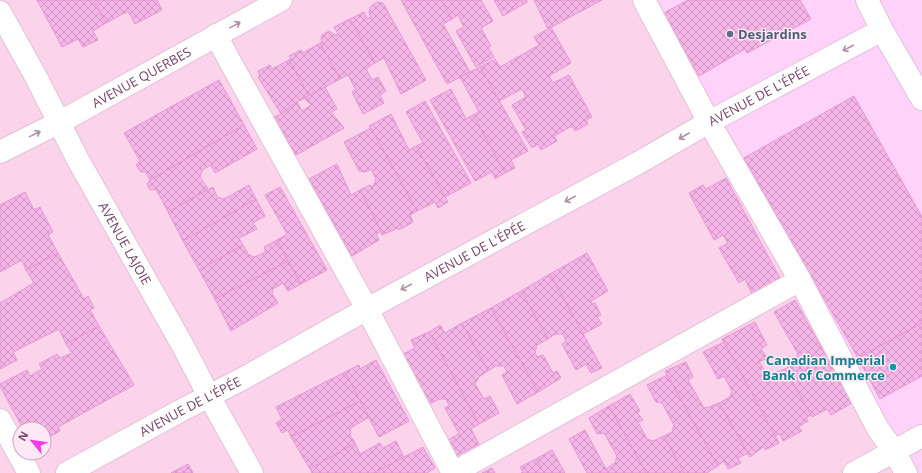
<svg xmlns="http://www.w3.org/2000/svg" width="922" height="473" font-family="'Open Sans',sans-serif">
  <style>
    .residential { fill: #fbd4ec; fill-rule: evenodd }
    .commercial { fill: #ffd3f9 }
    .building { fill: url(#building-cross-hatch); stroke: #e995d7 }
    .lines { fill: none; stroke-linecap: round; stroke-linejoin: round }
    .minor-casing { stroke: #e5bfd9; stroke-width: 24 }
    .minor { stroke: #fff; stroke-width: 22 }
    .oneway { stroke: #ad90a7 }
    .service-dot { fill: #5c6f8a; stroke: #ffe8f5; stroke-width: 1.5 }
    .culture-dot { fill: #0f9aa8; stroke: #ffe8f5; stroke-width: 1.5 }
    .labels { text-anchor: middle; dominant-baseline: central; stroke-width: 3; stroke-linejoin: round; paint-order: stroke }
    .service-label { font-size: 13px; font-weight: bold; fill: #4e5e75; stroke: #ffe8f5; text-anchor: start }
    .street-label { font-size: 13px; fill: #77466d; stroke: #ffe8f5 }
    .culture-label { font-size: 13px; font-weight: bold; fill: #0d838f; stroke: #ffe8f5; text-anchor: end }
  </style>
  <defs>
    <pattern id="building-cross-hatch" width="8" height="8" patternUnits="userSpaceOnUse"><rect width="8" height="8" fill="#f5b6e7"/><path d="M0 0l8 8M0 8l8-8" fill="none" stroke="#cb96bf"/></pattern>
  </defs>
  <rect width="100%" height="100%" fill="#fee0f1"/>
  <path class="residential" d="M0,0H922V473H0ZM20,429H44V453H20Z"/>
  <polygon class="commercial" points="644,0 922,0 922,473 905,473"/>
  <g class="building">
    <polygon points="37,0 92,0 106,23 93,31 98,40 83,47 78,39 62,47"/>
    <polygon points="94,0 157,0 162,10 135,24 128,11 106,23"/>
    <polygon points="401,0 441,0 452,19 443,24 470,72 447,84"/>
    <polygon points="441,0 481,0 493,21 481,28 491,46 488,47 494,57 476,67 456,31 464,27 458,15 452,19"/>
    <polygon points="494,0 527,0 527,2 503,16"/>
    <polygon points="534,0 602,0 548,29"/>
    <polygon points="688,0 800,0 811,19 747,53 745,49 699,76 664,13"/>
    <polygon points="377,2 383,3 426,80 401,94 384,58 375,63 350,19 364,12 367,18 371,17 369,14 370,7"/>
    <polygon points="350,19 375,63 366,69 372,80 378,77 386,91 380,95 384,103 363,114 352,92 356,90 348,75 340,79 320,43 322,42 321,38 322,35 329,31 335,35 338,34 334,27"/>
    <polygon points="551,27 571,63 549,76 553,83 569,75 592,117 586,120 588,124 575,131 572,126 554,136 557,141 541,150 538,144 532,148 522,132 526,130 512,105 526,97 522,89 499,101 480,67 495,59 500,67 539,45 534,37"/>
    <polygon points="320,43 340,79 309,96 289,60 291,59 289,56 301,50 303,53"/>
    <polygon points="289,60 309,96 297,102 281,114 258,77 260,76 258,71 270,65 272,69"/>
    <polygon points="480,67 528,151 511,160 515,168 505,173 473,115 479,112 460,77"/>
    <polygon points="219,80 244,125 150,180 146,172 141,172 136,165 140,161 124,133"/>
    <polygon points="325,87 337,109 331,112 344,128 296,155 274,117 281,114 297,102 302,111 311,105 304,98"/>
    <polygon points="451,89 466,119 473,115 505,173 495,179 492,172 475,181 430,100"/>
    <polygon points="854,96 922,217 922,323 858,358 744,158"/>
    <polygon points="425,101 471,183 445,197 416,146 423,143 406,112"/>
    <polygon points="391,114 409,150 416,146 448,202 438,208 435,202 417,211 369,126"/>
    <polygon points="244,125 257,149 215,173 211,165 202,170 200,177 208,189 168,212 156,189 150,190 147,184 150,180"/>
    <polygon points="371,128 417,211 410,215 413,222 399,230 398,228 382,235 360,190 370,185 373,187 376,179 371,169 365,172 359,171 344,142"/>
    <polygon points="337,164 351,195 360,190 381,231 376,234 379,240 352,256 309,179"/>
    <polygon points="726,178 780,278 752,294 745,279 739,283 719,248 728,243 723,235 714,240 689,193 703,185 706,189"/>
    <polygon points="249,185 256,199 183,241 168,212 213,187 217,197 224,199"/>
    <polygon points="280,187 327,270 301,284 277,240 287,234 265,195"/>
    <polygon points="25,192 34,210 40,207 53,232 48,235 58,253 26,270 22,260 0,272 0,205"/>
    <polygon points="256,199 265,216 253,223 257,229 239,238 243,245 199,270 183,241"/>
    <polygon points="277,240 288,261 215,299 199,270 243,245 249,255 254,257 266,252 264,247"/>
    <polygon points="58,253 84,299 88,296 94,308 90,310 99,326 66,344 59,329 13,352 17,360 0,369 0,303 34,283 26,270"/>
    <polygon points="587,253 608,291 591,301 592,304 595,303 601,315 597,317 602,324 583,334 550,274"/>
    <polygon points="288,261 301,284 288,291 283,283 273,289 272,294 278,303 231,331 215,299"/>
    <polygon points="550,274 602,368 591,373 586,364 576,370 562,344 566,341 563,334 555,334 548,339 521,291"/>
    <polygon points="521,291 548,339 537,345 535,352 537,357 543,355 553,373 557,371 561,378 538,392 491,308"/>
    <polygon points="795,300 852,403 831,415 827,409 812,417 785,369 795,363 798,354 774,312"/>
    <polygon points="491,308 538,392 517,404 502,375 507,372 504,366 496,366 488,371 462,323"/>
    <polygon points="755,322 767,345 761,349 767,358 759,362 765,371 772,374 785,369 811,415 806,418 808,421 798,427 802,431 783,441 780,434 775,436 722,339"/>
    <polygon points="462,323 488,371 479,377 475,384 484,399 490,396 499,413 479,424 429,332 440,325 445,333"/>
    <polygon points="922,323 922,376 880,399 858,358"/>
    <polygon points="99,326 134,385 58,427 60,431 51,436 49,431 44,434 44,429 23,429 0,386 0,384 27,370 30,376 42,369 39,364 57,354 60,358 72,353 66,344"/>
    <polygon points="429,332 479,424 471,429 479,444 456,456 448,440 459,434 445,408 449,405 446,399 439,399 430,404 403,354 415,348 411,340"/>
    <polygon points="724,342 779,443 765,450 763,447 750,457 719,403 730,397 732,391 724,376 718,379 703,352"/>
    <polygon points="376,360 409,421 379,437 360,401 345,372 359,365 360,369"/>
    <polygon points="686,362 693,377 688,380 704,408 709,407 719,403 748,453 738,458 741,463 728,469 724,461 718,466 665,371"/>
    <polygon points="345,372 360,401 291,437 288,430 282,433 276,423 282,419 276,407"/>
    <polygon points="667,375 718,466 707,473 684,473 664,436 672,432 674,425 662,403 656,402 647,385"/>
    <polygon points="630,394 640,411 637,412 643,420 638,422 647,439 653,441 664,436 684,473 646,473 609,406"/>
    <polygon points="360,401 369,417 351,428 350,435 355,443 310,469 291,437"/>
    <polygon points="609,406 646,473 608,473 606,469 615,463 617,456 604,433 597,434 589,418"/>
    <polygon points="585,430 606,469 608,473 587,473 569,439"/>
    <polygon points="396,441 404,457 374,473 312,473 310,469 355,443 360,454 380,443 383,448"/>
    <polygon points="423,447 435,468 427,473 374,473"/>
    <polygon points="552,450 565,473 544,473 536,459"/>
    <polygon points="536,459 544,473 521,473 523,472 520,467"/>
    <polygon points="188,464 193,473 171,473"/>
    <polygon points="492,468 495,473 482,473"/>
  </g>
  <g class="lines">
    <defs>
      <g id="minor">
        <polyline points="644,0 709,122 800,280 878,429 894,451 906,473"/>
        <polyline points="867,0 882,30 922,99"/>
        <path id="s1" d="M0,12L36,77L78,160L183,346L209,396L252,473"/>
        <polyline points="216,35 227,56 367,309 453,473"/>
        <path id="s2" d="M0,152L60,122L281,0"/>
        <polyline points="0,420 29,473"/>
        <path id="s3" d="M67,473L180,411L244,378L367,309L638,163L709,122L882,30"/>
        <polyline points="453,473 800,280"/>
        <polyline points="854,473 922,436"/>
      </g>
    </defs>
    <use href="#minor" class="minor-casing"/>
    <use href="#minor" class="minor"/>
  </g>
  <defs><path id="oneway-shaft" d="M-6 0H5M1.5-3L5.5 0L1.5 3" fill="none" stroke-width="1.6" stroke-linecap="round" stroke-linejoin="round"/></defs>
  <g class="oneway">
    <use href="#oneway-shaft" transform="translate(235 25) rotate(-29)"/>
    <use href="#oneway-shaft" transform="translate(848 48) rotate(152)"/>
    <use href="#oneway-shaft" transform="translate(35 134) rotate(-26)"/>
    <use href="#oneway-shaft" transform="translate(684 136) rotate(150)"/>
    <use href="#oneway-shaft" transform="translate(570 199) rotate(152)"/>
    <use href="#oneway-shaft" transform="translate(406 287) rotate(152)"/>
  </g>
  <circle class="service-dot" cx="730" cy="34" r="4"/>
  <circle class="culture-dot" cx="893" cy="367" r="4"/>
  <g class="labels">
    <g class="service-label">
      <text x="738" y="34">Desjardins</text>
    </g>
    <g class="street-label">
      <text stroke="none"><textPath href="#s2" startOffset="160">AVENUE QUERBES</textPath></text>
      <text stroke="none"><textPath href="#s3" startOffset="788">AVENUE DE L'ÉPÉE</textPath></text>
      <text stroke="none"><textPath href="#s1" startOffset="263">AVENUE LAJOIE</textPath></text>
      <text stroke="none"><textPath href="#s3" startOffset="464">AVENUE DE L'ÉPÉE</textPath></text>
      <text stroke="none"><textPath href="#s3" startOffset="140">AVENUE DE L'ÉPÉE</textPath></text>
    </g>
    <g class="culture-label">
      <text x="885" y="360">Canadian Imperial<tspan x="885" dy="15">Bank of Commerce</tspan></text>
    </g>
  </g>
  <g transform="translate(32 441) rotate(299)"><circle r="19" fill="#ffe8f5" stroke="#c9a7bf"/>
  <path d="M0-3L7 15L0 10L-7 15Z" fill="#f13ce7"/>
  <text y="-6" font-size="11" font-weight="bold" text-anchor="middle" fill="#77466d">N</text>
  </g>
</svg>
